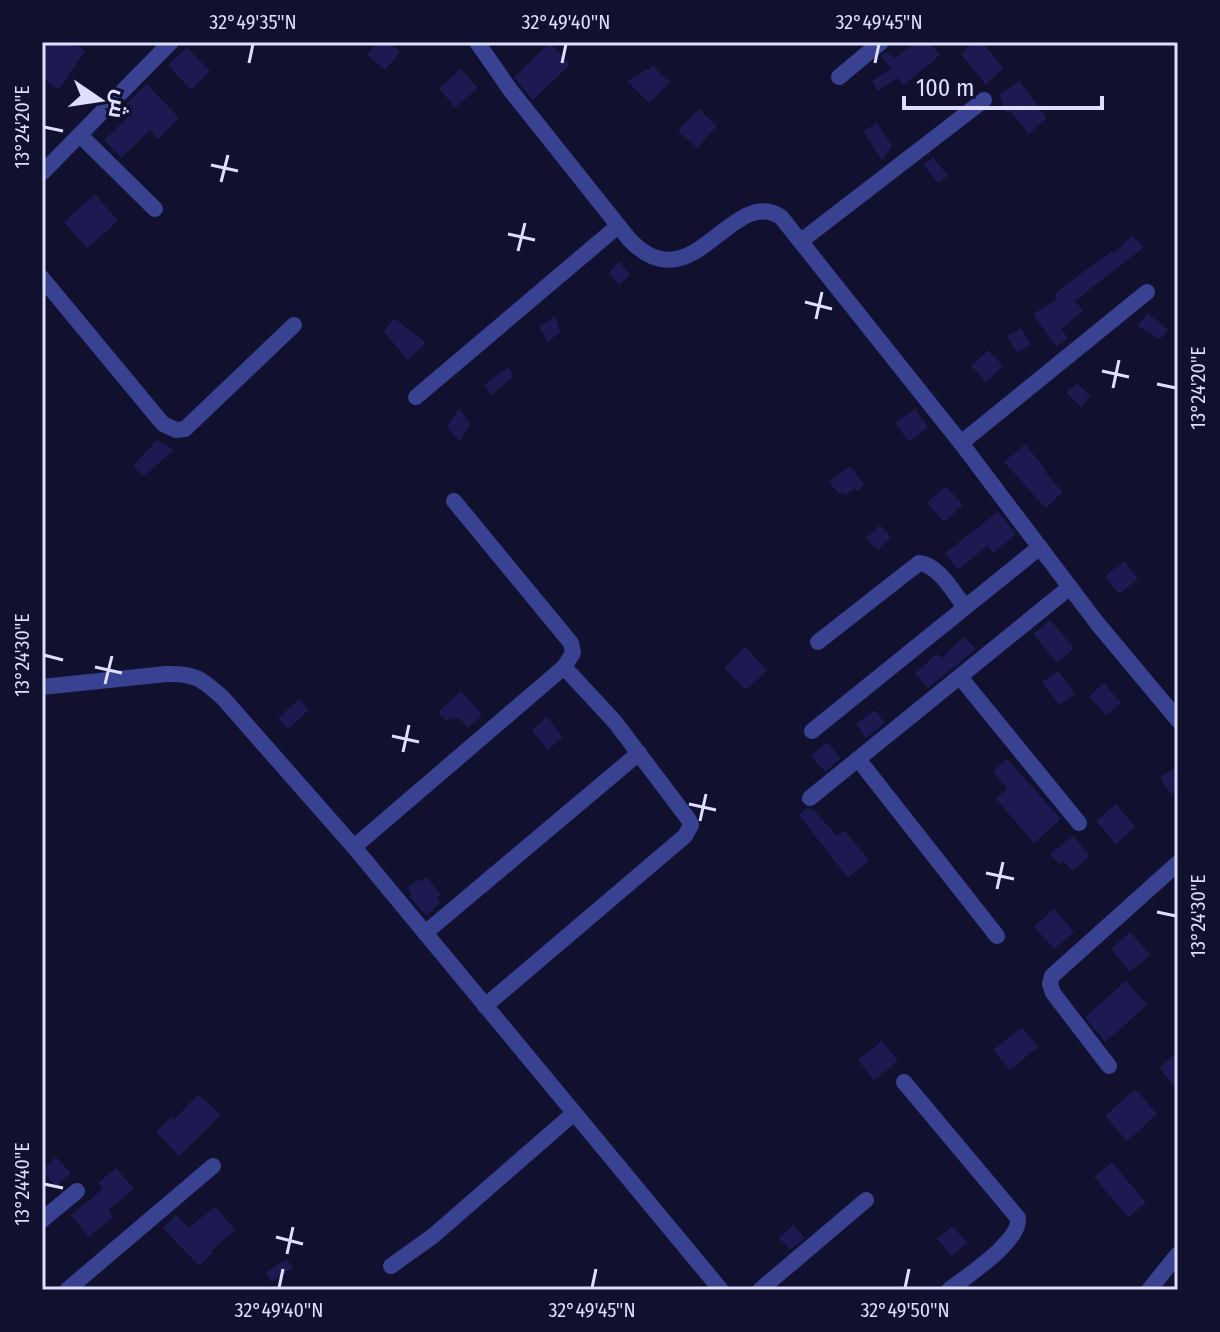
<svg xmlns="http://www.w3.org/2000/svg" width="1220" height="1332" font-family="'Fira Sans Condensed',Cairo,sans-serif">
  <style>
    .building { fill: #1d1a51 }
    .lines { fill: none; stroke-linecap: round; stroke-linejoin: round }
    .street { stroke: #384291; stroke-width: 16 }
    .ticks { fill: none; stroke: #dedfff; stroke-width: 3 }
    .neatline { fill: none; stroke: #dedfff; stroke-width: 3 }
    .ticks-label { font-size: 20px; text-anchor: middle; fill: #dedfff }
  </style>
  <rect width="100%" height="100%" fill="#11102f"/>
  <g class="building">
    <polygon points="42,42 72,42 85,51 59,90 42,78"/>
    <polygon points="378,42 388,42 400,52 385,70 367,55"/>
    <polygon points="916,42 929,42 940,55 904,85 898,78 878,91 872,81 891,68 881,56 886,52 895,58"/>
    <polygon points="974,42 982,42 1003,68 986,85 961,54"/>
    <polygon points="550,43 570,64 533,100 514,77"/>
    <polygon points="187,47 210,71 191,90 168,65"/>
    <polygon points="653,66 670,82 649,103 627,81"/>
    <polygon points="461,69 478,88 455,108 439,88"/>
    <polygon points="1019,81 1047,118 1029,134 1010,111 1006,113 999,95"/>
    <polygon points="147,84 179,118 158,139 150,130 121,158 104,140 133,112 126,104"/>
    <polygon points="699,109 717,126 697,148 678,131"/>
    <polygon points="877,123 892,146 882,160 863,131"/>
    <polygon points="933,157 948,176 938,183 924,165"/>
    <polygon points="95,194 118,221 87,248 64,222"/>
    <polygon points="1132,236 1144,247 1075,301 1083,311 1061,329 1068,338 1056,347 1033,314 1057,299 1054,295 1067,284 1112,251 1114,253"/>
    <polygon points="619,261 630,275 619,285 609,273"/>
    <polygon points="1148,313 1168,330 1160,339 1137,326"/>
    <polygon points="555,316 560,332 548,342 539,327"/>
    <polygon points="394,318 426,343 407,360 384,331"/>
    <polygon points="1021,328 1031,345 1017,353 1007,336"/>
    <polygon points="988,350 1003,366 986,382 971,366"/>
    <polygon points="508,367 514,376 491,395 484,385"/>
    <polygon points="1077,383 1091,396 1081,407 1066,393"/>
    <polygon points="459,408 470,424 460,441 447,427"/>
    <polygon points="915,409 928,427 909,442 895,423"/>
    <polygon points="157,440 174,450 144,476 133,466"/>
    <polygon points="1025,444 1046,470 1044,471 1063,492 1046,508 1004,462"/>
    <polygon points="850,466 865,485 857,491 854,488 845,496 842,492 839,494 829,482"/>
    <polygon points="946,486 963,505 944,522 927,503"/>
    <polygon points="998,512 1016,534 993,553 987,546 958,570 945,553"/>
    <polygon points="880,525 891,537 878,550 866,538"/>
    <polygon points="1125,561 1138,579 1119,594 1105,576"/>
    <polygon points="1050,620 1074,648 1057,663 1033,634"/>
    <polygon points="964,637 976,649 928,688 915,673 937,654 942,658"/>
    <polygon points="745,647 767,670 746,690 724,668"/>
    <polygon points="1058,671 1075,694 1059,705 1042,682"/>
    <polygon points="1104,683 1121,703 1106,715 1089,696"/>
    <polygon points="461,691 482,715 468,728 459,718 453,720 451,717 446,721 438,712"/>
    <polygon points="299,699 309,710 288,729 278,718"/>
    <polygon points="875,710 885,723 866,738 856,724"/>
    <polygon points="547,717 563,737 548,750 532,730"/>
    <polygon points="827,742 841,758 825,772 811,756"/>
    <polygon points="1007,759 1061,819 1034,843 996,799 1007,789 993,771"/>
    <polygon points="1178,765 1178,790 1171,794 1160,778"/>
    <polygon points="1116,804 1135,827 1116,844 1096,821"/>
    <polygon points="807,808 813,809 837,836 844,830 869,860 848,878 799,815"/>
    <polygon points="1073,836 1090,856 1072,871 1063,860 1059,864 1050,854"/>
    <polygon points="426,877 441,894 437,898 441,902 426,915 409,896 412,894 407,888 418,879 420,882"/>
    <polygon points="1054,909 1074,932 1054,949 1034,926"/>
    <polygon points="1130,932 1150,955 1130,972 1111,949"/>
    <polygon points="1126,981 1147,1005 1105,1042 1085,1017"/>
    <polygon points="1022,1027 1038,1047 1010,1070 993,1050"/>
    <polygon points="882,1041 898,1061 874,1080 858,1060"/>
    <polygon points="1178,1051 1178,1091 1159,1068"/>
    <polygon points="1135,1089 1157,1114 1127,1141 1105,1116"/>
    <polygon points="198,1094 221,1115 179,1156 156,1132 172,1117 174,1120"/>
    <polygon points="56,1157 71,1173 56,1187 42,1170"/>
    <polygon points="1112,1162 1146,1203 1128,1217 1094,1177"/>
    <polygon points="116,1168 134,1189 108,1210 113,1217 89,1237 71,1215 103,1189 98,1183"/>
    <polygon points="215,1206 235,1230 211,1251 213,1253 199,1266 163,1228 176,1215 189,1228"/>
    <polygon points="793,1225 805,1238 790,1250 779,1238"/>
    <polygon points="952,1226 967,1243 952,1256 937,1239"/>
    <polygon points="287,1259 293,1268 272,1282 266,1272"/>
  </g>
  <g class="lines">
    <g class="street">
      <path d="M477,42L511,91L629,239C692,307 732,184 781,217L961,443L1097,623L1178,720"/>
      <polyline points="839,77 881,42"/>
      <polyline points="80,135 155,209"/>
      <polyline points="42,173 171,42"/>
      <polyline points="801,241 984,100"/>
      <polyline points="42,278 163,424 176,430 185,429 294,325"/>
      <polyline points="416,397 618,226"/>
      <polyline points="961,443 1147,292"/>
      <path d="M818,642L919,563C939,565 953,592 965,607"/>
      <polyline points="960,677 1079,823"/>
      <path d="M42,687L166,674C195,673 202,679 223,698L354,847L721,1290"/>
      <polyline points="812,731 1040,547"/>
      <polyline points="858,759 997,936"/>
      <polyline points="810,798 1070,587"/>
      <polyline points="354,847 564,667 573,653 571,643 454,501"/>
      <polyline points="425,933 639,753"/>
      <polyline points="485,1006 685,836 691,825 689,820 615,722 564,667"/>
      <polyline points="1109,1066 1053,993 1050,984 1052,976 1178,863"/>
      <path d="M904,1082L1018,1218C1021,1241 967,1276 949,1290"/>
      <polyline points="42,1220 77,1191"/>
      <polyline points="391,1266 433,1236 573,1114"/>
      <polyline points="67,1290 213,1166"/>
      <polyline points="760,1290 866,1200"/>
      <polyline points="1149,1290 1178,1254"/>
    </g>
  </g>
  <path class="ticks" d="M249,63L253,44M562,63L566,44M875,63L879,44M44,127L63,131M211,165L238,171M221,182L228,155M508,234L535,240M518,251L525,223M805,302L832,309M816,319L822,292M1102,371L1129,377M1157,384L1176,388M1113,388L1119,360M44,655L63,660M95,667L122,673M105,684L112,656M392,736L419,742M403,752L409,725M689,804L716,810M700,821L706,794M986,873L1014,879M997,889L1003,862M1157,912L1176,916M44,1184L63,1188M276,1237L303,1244M287,1254L293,1227M279,1288L283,1269M592,1288L596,1269M905,1288L909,1269"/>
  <rect width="1220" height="1332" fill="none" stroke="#11102f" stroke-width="88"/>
  <g transform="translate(100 100) rotate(103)" stroke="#11102f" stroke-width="6" paint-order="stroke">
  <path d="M0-6L14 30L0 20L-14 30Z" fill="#dedfff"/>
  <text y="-12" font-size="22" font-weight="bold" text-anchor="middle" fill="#dedfff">ش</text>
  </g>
  <path d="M904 96v12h198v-12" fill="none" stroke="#dedfff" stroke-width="4"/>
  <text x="916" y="96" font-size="24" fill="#dedfff" stroke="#11102f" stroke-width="6" paint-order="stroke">100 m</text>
  <rect x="44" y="44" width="1132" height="1244" class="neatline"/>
  <g class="ticks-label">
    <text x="253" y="29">32°49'35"N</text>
    <text x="566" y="29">32°49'40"N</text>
    <text x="879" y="29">32°49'45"N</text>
    <text transform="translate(22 127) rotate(-90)" y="7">13°24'20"E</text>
    <text transform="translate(1198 388) rotate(-90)" y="7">13°24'20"E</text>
    <text transform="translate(22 655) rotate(-90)" y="7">13°24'30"E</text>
    <text transform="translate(1198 916) rotate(-90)" y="7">13°24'30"E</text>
    <text transform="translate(22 1184) rotate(-90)" y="7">13°24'40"E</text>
    <text x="279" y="1317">32°49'40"N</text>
    <text x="592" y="1317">32°49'45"N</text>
    <text x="905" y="1317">32°49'50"N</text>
  </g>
</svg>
